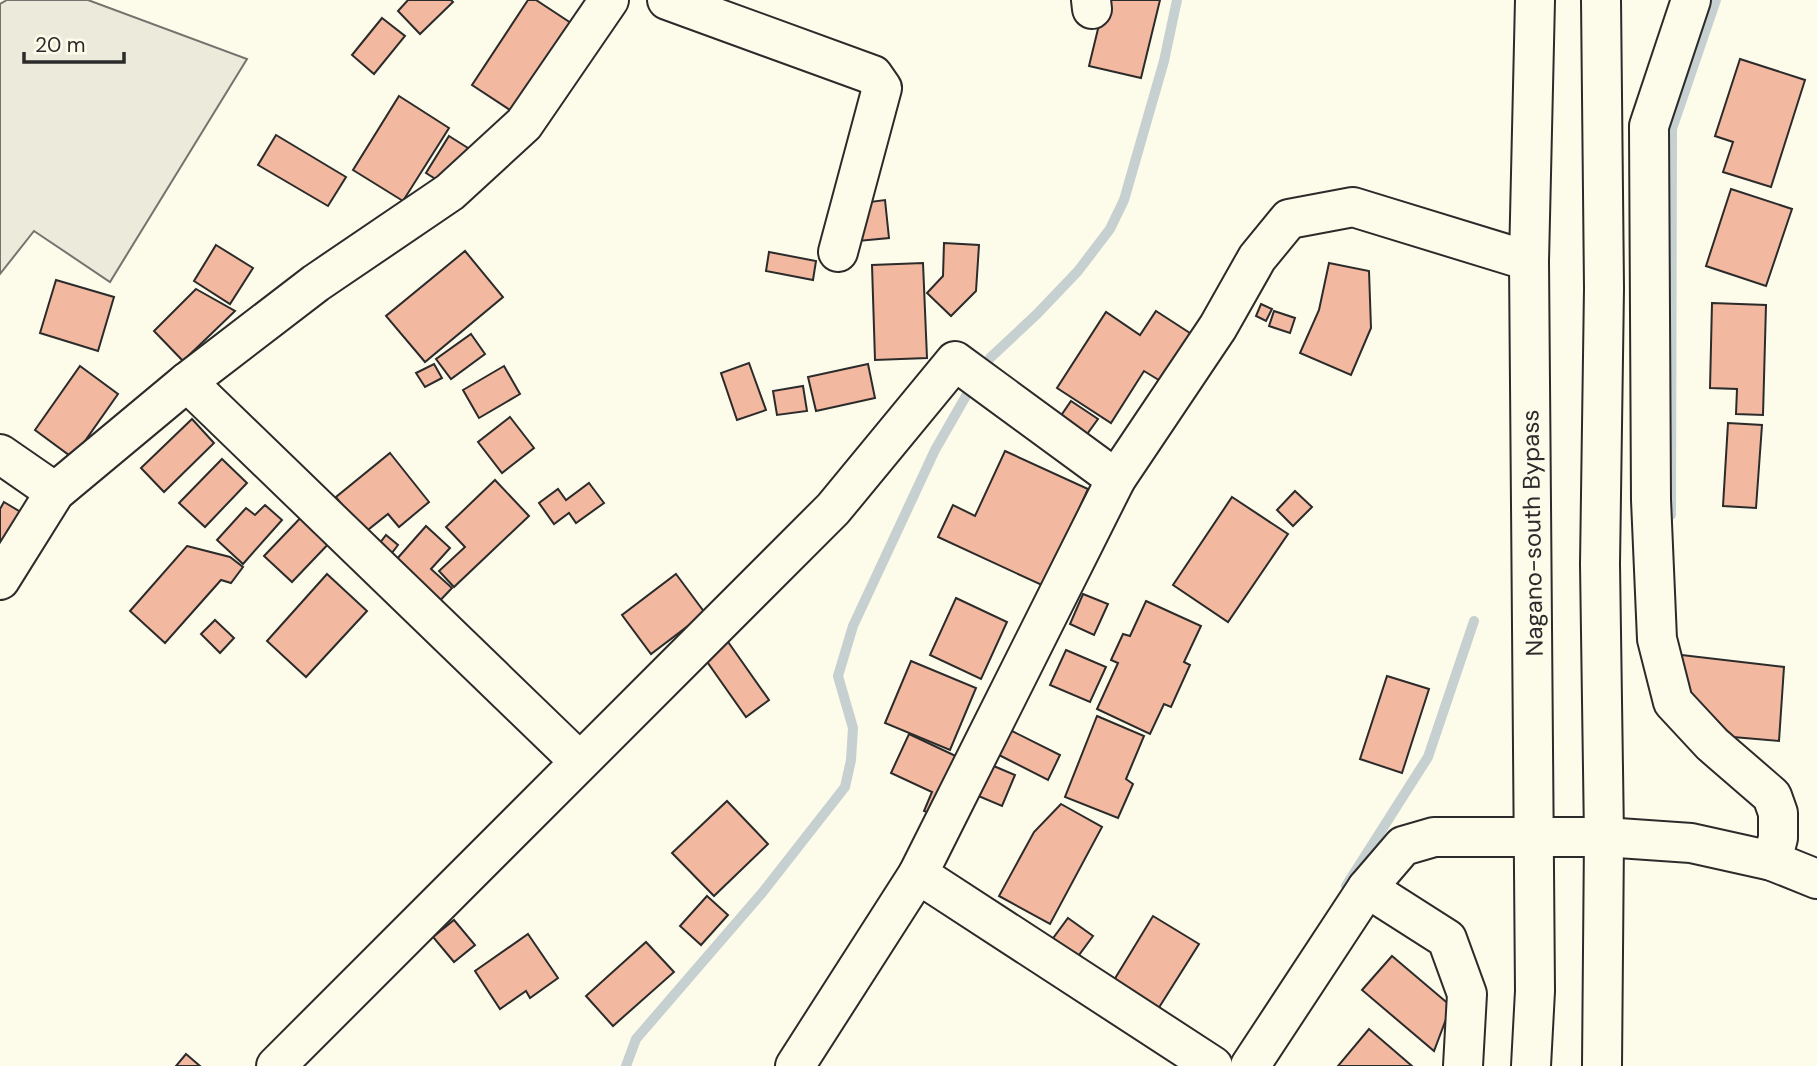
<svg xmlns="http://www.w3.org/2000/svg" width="1817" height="1066" font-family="'DM Sans',sans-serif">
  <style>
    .parking { fill: #eceadb; stroke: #74746e; stroke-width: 2 }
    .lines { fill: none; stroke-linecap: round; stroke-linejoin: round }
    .stream { stroke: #c7d0d0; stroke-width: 10 }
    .building { fill: #f2b8a0; stroke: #2b2b2b; stroke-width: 2 }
    .minor-casing { stroke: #2b2b2b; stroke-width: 42 }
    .highway-casing { stroke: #2b2b2b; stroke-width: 42 }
    .minor { stroke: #fdfbea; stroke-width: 38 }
    .highway { stroke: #fdfbea; stroke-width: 38 }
    .labels { text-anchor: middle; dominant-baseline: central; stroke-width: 5; stroke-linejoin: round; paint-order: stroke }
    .street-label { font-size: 24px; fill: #2b2b2b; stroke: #fdfbea }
  </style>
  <rect width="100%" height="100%" fill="#fdfbea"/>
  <polygon class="parking" points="7,0 88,0 247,59 110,282 34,231 0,274 0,4"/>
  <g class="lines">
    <g class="stream">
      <polyline points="982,370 990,358 1037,314 1078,271 1110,229 1124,200 1164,61 1177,0"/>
      <polyline points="1671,515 1672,129 1716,0"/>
      <polyline points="1346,886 1428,757 1474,621"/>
      <polyline points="626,1066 636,1039 762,893 845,787 851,760 853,728 838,676 853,626 935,450 974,382"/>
    </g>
  </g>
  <g class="building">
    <polygon points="408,0 451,0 453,2 420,34 398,11"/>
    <polygon points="528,0 536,0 574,25 516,114 472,85"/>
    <polygon points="1105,0 1160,0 1141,78 1089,66"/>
    <polygon points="382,18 405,36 374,74 352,55"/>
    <polygon points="1740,59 1805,80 1771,187 1723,172 1733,142 1715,136"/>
    <polygon points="399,96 449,128 403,201 353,170"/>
    <polygon points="276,135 346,177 328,206 258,165"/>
    <polygon points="449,136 468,148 445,185 426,173"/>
    <polygon points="1731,189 1792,209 1766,286 1706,266"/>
    <polygon points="885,200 889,238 858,241 854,204"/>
    <polygon points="944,243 979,245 976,291 951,316 927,293 943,276"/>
    <polygon points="216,245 253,268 230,304 194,281"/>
    <polygon points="465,251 503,297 425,362 386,316"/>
    <polygon points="769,252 816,261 813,280 766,271"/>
    <polygon points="923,263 927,358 875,360 872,265"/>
    <polygon points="1329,263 1369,271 1371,328 1351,375 1300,353 1319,310"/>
    <polygon points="56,280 114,297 98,351 40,333"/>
    <polygon points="196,289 235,311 183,361 154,331"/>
    <polygon points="1712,303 1766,305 1763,415 1736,414 1737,389 1710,388"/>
    <polygon points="1261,304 1272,309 1266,321 1256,316"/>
    <polygon points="1156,311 1193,335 1162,382 1144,371 1111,423 1057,388 1106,312 1140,335"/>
    <polygon points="1274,311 1295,318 1290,333 1269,326"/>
    <polygon points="471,334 485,354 451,379 436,359"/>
    <polygon points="749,363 766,410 737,420 721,373"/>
    <polygon points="434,364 442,378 425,387 416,373"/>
    <polygon points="868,364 875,398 816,411 808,377"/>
    <polygon points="80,366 118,394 73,458 35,430"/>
    <polygon points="504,366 520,394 479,418 463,390"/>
    <polygon points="803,386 807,411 777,415 773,391"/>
    <polygon points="1071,401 1098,419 1082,441 1056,423"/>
    <polygon points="510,417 534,448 502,473 478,442"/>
    <polygon points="192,419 214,443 164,492 141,468"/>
    <polygon points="1728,423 1762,425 1756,508 1723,506"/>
    <polygon points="1005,451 1088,489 1044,586 938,537 953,505 975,516"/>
    <polygon points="390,453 429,502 399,527 388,514 364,533 336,497"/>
    <polygon points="222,459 247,483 205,527 179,503"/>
    <polygon points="495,480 529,516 454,587 439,571 465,547 446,527"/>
    <polygon points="589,483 604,503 576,523 569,513 554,524 539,503 558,489 566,500"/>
    <polygon points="1295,491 1312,507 1293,526 1277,510"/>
    <polygon points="1232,497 1288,534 1228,622 1173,585"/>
    <polygon points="4,502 24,514 0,554 0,509"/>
    <polygon points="265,505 282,520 243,564 217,540 246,508 255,515"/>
    <polygon points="308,510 335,537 292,582 264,556"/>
    <polygon points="426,526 450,548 431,569 452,588 432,609 388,569"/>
    <polygon points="386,535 398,545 388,558 376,548"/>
    <polygon points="187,546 230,557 243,567 231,583 221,580 165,643 130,611"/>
    <polygon points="327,574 367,611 306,677 267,641"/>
    <polygon points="676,574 705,613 651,654 622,615"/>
    <polygon points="1083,594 1108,604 1094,635 1070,624"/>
    <polygon points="956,598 1007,622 981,679 930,655"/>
    <polygon points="1146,601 1201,626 1184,662 1190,665 1171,707 1164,704 1150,734 1097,709 1118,663 1111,660 1123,634 1130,636"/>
    <polygon points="215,620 234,638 220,653 201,634"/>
    <polygon points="726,639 769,700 746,717 703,656"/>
    <polygon points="1066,650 1106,667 1090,702 1050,685"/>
    <polygon points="1673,654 1784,667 1779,741 1733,737 1679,682"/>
    <polygon points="911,661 976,688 950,750 885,723"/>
    <polygon points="1387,676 1429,689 1402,773 1360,759"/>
    <polygon points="1097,716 1144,736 1126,779 1133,784 1118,818 1065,797"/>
    <polygon points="1010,730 1060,755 1048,780 997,754"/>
    <polygon points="909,734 960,758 934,815 924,811 932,792 891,773"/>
    <polygon points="989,764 1015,775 1002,806 976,795"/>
    <polygon points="727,801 768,844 714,896 672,853"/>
    <polygon points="1061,804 1102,827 1050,924 999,896 1034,832"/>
    <polygon points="707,896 728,915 701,945 680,926"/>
    <polygon points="1153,916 1199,944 1153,1017 1108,990"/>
    <polygon points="1068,918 1093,936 1076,959 1051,941"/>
    <polygon points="454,920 475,945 454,962 433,937"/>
    <polygon points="528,934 558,978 530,998 526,991 500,1009 475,971"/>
    <polygon points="646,942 674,972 613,1026 586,996"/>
    <polygon points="1392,956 1451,1006 1434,1051 1362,990"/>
    <polygon points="1369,1029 1412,1066 1338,1066"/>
    <polygon points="186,1054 200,1066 176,1066"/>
  </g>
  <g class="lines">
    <defs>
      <g id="minor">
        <polyline points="667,0 873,75 882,88 838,252"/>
        <polyline points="1091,0 1092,9"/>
        <polyline points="1691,0 1649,126 1651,500 1657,639 1673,702 1712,744 1772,796 1778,813 1778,838 1772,861"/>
        <polyline points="187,382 579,761"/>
        <polyline points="0,454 55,492"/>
        <polyline points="0,580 55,492 187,382 316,283 450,192 524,124 609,0"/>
        <polyline points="1367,888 1447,939 1467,994 1463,1066"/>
        <polyline points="276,1066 833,509 955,361 1116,479"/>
        <polyline points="795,1066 918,874"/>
        <polyline points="1213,1066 918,874 1116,479 1218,327 1257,258 1289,219 1353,207 1529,261"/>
        <polyline points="1250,1066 1367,888 1403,846 1434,837 1604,837 1691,843 1772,861 1817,879"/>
      </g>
      <g id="highway">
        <polyline points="1601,0 1604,288 1600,564 1604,837 1602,1066"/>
        <polyline points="1531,1066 1535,991 1529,261 1535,0"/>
      </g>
    </defs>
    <use href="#minor" class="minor-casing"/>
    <use href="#highway" class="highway-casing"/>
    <use href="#minor" class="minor"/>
    <use href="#highway" class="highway"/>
  </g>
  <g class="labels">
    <g class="street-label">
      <text transform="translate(1532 533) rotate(-91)">Nagano-south Bypass</text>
    </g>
  </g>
  <path d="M24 52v10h100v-10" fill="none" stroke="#2b2b2b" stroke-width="3.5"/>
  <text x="35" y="52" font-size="21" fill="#2b2b2b" stroke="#fdfbea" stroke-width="5" paint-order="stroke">20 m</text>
</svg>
